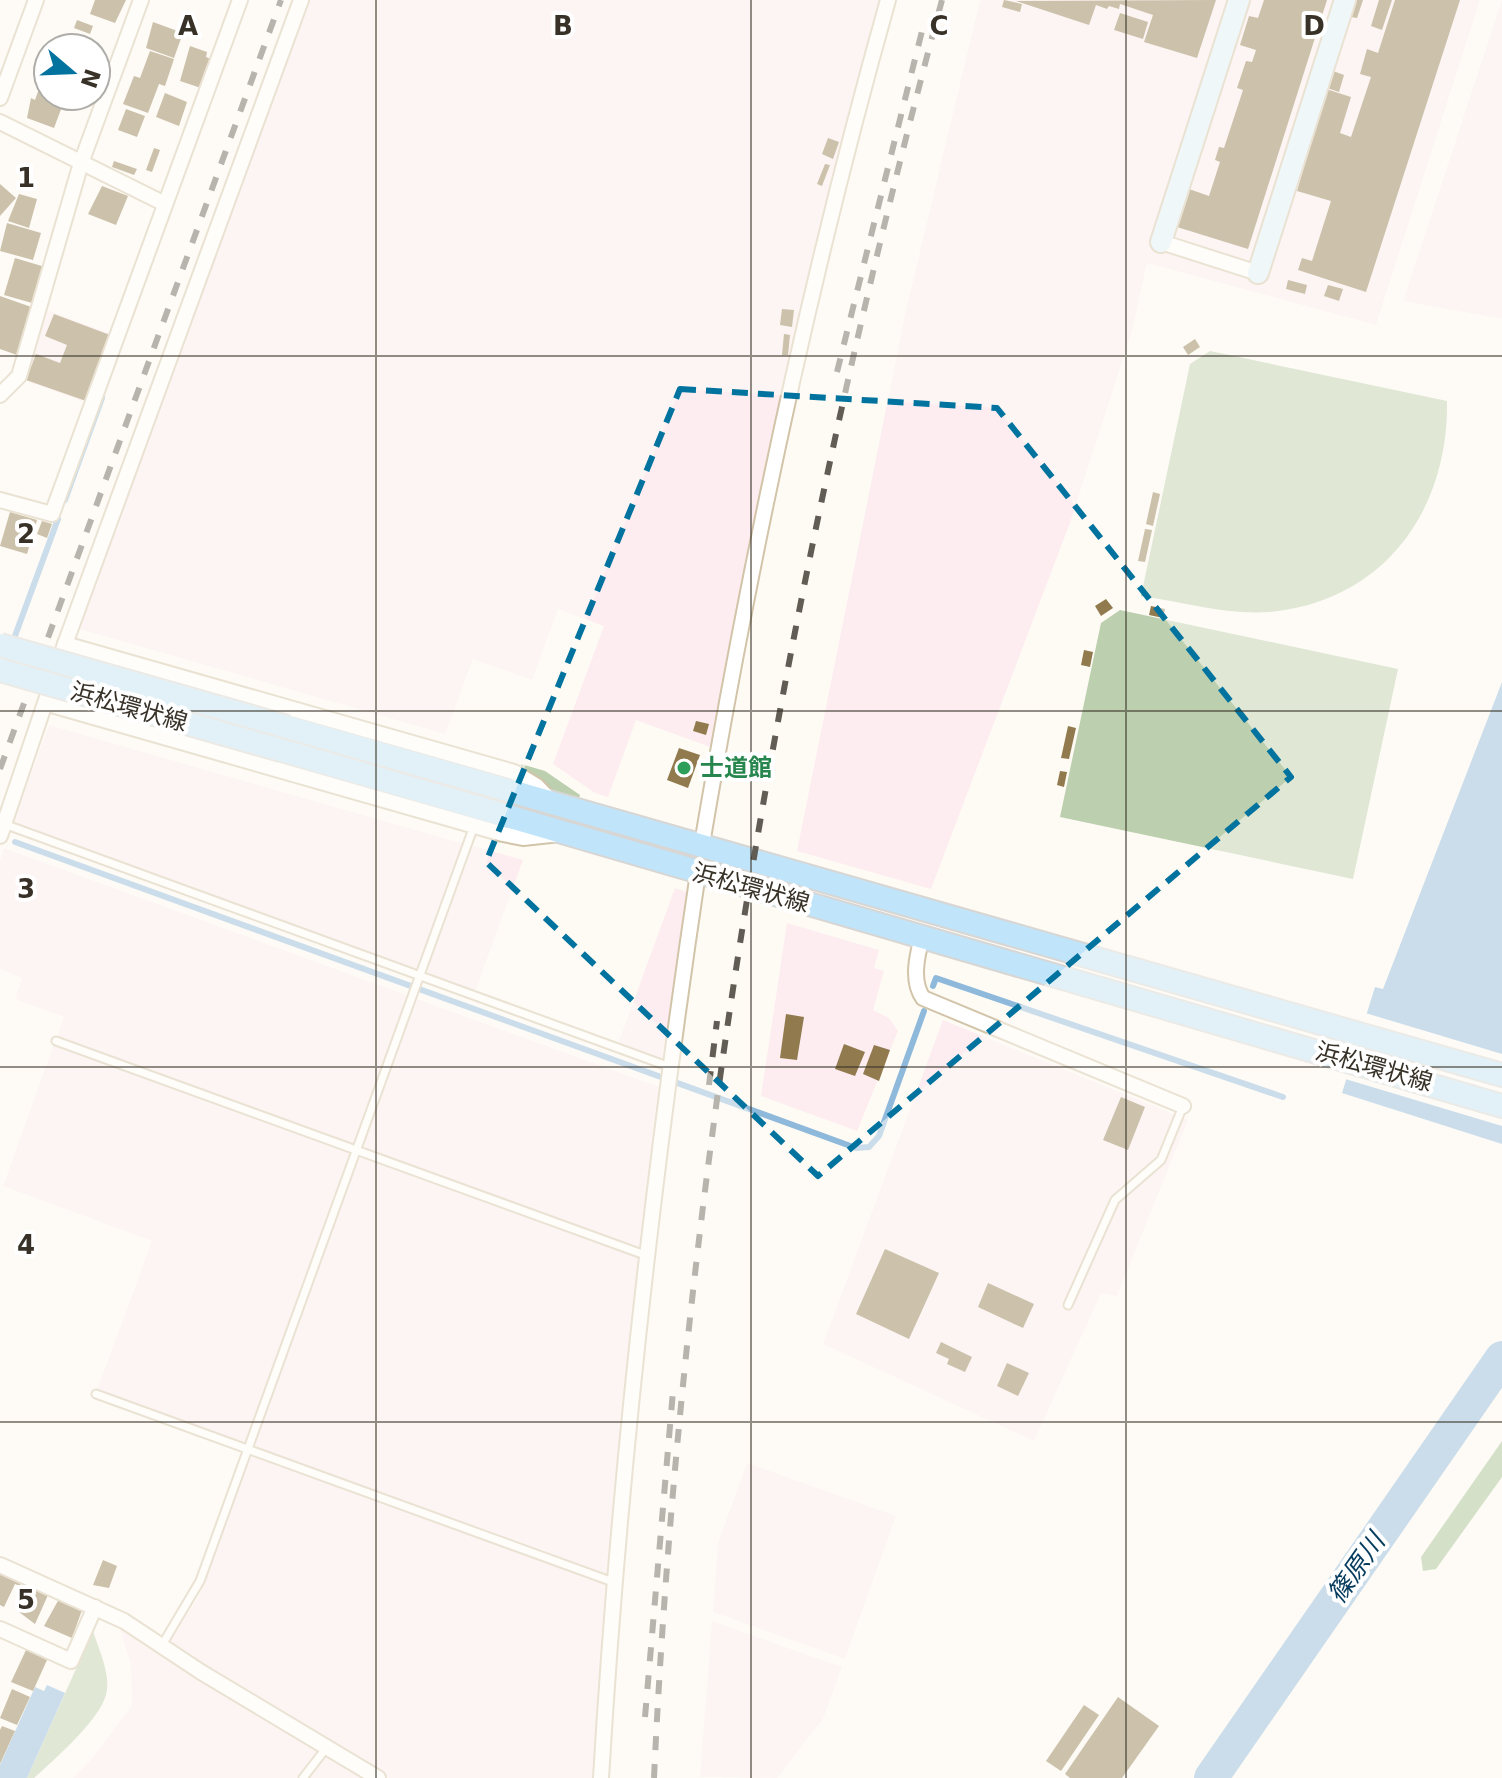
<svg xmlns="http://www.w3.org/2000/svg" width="1502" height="1778" font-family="'DejaVu Sans','Noto Sans JP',sans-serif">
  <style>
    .industrial { fill: #fdedf0 }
    .green { fill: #bccfae }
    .forest { fill: #a5bf92 }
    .water { fill: #8eb9db }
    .pier { fill: #fefbf5 }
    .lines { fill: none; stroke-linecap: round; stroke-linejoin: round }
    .stream { stroke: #8eb9db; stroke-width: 6 }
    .river { stroke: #8eb9db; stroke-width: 34 }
    .building { fill: #917a4e }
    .lane-casing { stroke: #d2c4a9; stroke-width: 11 }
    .street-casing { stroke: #d2c4a9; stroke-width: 18 }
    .secondary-casing { stroke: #d2c4a9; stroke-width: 24 }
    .primary-casing { stroke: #d7d6d4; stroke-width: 26 }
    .lane { stroke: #fff; stroke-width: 7 }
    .street { stroke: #fff; stroke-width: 14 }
    .secondary { stroke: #e0f2fc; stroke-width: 20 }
    .primary { stroke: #c0e5fa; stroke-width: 22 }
    .rail { stroke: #625d54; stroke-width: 6; stroke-dasharray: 14 14; stroke-linecap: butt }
    .primary-bridge-casing { stroke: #d7d6d4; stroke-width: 26; stroke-linecap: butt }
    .primary-bridge { stroke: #c0e5fa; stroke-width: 22 }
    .marked { fill: none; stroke: #02739e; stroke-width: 6; stroke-dasharray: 16 10; stroke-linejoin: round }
    .grid { fill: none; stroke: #373127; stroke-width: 2; stroke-opacity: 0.55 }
    .leisure-dot { fill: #2e9e5b; stroke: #fff; stroke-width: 3 }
    .labels { text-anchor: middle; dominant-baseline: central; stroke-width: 8; stroke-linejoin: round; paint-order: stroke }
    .street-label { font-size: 24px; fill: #373127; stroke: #fff }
    .leisure-label { font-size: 24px; font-weight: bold; fill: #27864d; stroke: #fff; text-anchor: start }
    .water-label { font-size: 26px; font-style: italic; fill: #063c5d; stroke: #fff }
    .grid-label { font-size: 26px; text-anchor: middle; font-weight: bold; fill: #373127; stroke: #fff; stroke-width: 8; stroke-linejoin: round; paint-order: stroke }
  </style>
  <rect width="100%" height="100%" fill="#fefbf5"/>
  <g class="industrial">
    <polygon points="305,0 882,0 713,748 636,720 608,797 595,793 553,764 604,626 558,609 532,680 473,659 445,734 76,628 108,543 119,527 128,484"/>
    <polygon points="980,0 1480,0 1376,325 1147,263 1132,331 1071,520 931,889 797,851 906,310"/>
    <polygon points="1502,0 1502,319 1403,301"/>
    <polygon points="44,309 112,334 87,403 23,380"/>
    <polygon points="49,725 465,844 418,971 13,823"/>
    <polygon points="473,846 523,860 475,992 426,974"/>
    <polygon points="4,848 409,996 356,1141 351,1144 57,1037 64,1017 15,999 22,978 0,969 0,860"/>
    <polygon points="675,888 690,893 665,1061 618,1044"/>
    <polygon points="787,923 879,950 874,968 884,971 873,1010 889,1018 898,1031 857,1131 761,1096"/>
    <polygon points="417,999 662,1088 640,1249 366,1149 364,1144"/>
    <polygon points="943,1020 1188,1120 1117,1296 1101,1293 1034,1441 823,1344"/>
    <polygon points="54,1044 348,1152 350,1157 247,1440 242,1443 97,1390 152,1241 3,1186"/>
    <polygon points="364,1157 640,1258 608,1576 258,1448 255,1443 358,1160"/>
    <polygon points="255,1456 607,1585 595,1778 389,1778 168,1643 198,1598 249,1459"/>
    <polygon points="747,1463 896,1516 845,1659 713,1612 718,1543"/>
    <polygon points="712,1621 842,1667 823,1719 777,1778 700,1777"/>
    <polygon points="118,1624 367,1778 73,1778 90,1761 132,1706 131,1665"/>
  </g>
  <g class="green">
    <path d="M1210,351L1447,401C1449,511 1383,602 1269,612C1227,615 1182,602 1141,596L1190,364Z"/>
    <polygon points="1120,610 1398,669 1353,879 1060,817 1101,623"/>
    <polygon points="521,764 545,771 580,795 579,798 551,790 521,767"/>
    <path d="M93,1631C99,1650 113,1679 105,1698C96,1723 54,1760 34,1778H27Z"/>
  </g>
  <polygon class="forest" points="1502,1441 1502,1477 1436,1569 1423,1571 1421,1557"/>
  <g class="water">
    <polygon points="1502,682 1502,1144 1342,1093 1375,987 1383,989"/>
    <polygon points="47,1685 65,1693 27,1778 0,1778 0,1765 35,1687 44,1691"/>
  </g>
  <polygon class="pier" points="1362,1012 1502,1054 1502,1126 1342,1078"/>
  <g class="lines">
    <g class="stream">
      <polyline points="65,500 102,398"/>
      <polyline points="12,644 58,519"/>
      <polyline points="15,842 856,1148 869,1147 879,1136 924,1011"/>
      <polyline points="933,986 936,978 1283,1097"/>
    </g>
    <polyline class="river" points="1211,1778 1502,1358"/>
  </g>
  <g class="building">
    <polygon points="95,0 126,0 115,23 90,14"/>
    <polygon points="1004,0 1022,4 1020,12 1002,7"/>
    <polygon points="1216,0 1197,58 1144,42 1153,15 1120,4 1119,9 1109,6 1107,9 1096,5 1089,25 1016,1"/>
    <polygon points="1264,0 1327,0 1248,249 1177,227 1189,189 1209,196 1220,162 1215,160 1219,147 1224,148 1243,90 1237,88 1246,61 1252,62 1256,50 1240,45 1249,16 1258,18"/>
    <polygon points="1356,0 1363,0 1357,18 1351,17"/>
    <polygon points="1379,0 1392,0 1382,30 1371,26"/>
    <polygon points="1395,0 1460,0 1366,292 1298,270 1302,258 1312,261 1331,201 1297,191 1326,89 1351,97 1340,133 1351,137 1371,77 1360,74 1367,49 1378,53"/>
    <polygon points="1120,13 1148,22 1143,39 1114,30"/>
    <polygon points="77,20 93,26 90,34 74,28"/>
    <polygon points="153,22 183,33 174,58 146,48"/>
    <polygon points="190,46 207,52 206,57 211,59 201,88 180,81"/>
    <polygon points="150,51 174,59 165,86 159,84 148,113 123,104 134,76 140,78"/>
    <polygon points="1333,71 1344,75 1339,92 1327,88"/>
    <polygon points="40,86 48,89 48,96 66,96 54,128 27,118 31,98 35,100"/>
    <polygon points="165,93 187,102 179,126 156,117"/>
    <polygon points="126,109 145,116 137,137 118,130"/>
    <polygon points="828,138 839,142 833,159 822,154"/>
    <polygon points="154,148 160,150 152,172 146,170"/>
    <polygon points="114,161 137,169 134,175 112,167"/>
    <polygon points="825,164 830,165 822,186 817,184"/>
    <polygon points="0,184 16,198 0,216"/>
    <polygon points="102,186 128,196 116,225 88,214"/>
    <polygon points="19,194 37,199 29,228 8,221"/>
    <polygon points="7,223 41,233 33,260 0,251"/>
    <polygon points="15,258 45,267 32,303 4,295"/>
    <polygon points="1288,280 1307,285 1305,294 1286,289"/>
    <polygon points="1328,285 1343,289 1339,301 1324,296"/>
    <polygon points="0,296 34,308 17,355 0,349"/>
    <polygon points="782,309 794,310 792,327 780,325"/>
    <polygon points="54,314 110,335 86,401 26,380 36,354 60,363 67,345 45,336"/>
    <polygon points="784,334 790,335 788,355 782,355"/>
    <polygon points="1195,339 1200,347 1188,355 1183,347"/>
    <polygon points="1153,492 1160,494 1153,526 1146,524"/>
    <polygon points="10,512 37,520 27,554 0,546"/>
    <polygon points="42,521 52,524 47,538 37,534"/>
    <polygon points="1145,529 1152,530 1145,562 1138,561"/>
    <polygon points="1106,599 1113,608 1101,616 1095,606"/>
    <polygon points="1151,606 1165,609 1163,618 1149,615"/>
    <polygon points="1084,650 1093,652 1090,667 1081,665"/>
    <polygon points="696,721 709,724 706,735 693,731"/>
    <polygon points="1068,726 1076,728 1069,759 1061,758"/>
    <polygon points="679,748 700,755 688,788 667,780"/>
    <polygon points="1060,771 1067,772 1064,787 1057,785"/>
    <polygon points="786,1014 804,1017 797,1060 780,1058"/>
    <polygon points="844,1044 865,1052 855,1076 835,1069"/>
    <polygon points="874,1045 890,1050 879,1081 863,1074"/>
    <polygon points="1121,1097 1145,1107 1128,1150 1103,1140"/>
    <polygon points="885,1249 939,1273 909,1339 856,1314"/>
    <polygon points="988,1283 1034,1304 1023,1328 978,1307"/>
    <polygon points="941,1342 972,1357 965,1372 947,1364 949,1359 936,1353"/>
    <polygon points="1007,1363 1029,1373 1018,1396 997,1386"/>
    <polygon points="103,1560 117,1566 109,1588 93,1585"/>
    <polygon points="0,1573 21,1583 20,1586 15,1584 4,1607 0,1605"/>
    <polygon points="24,1584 48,1595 35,1624 19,1612 25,1598 18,1596"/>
    <polygon points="59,1599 82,1610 72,1638 44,1626"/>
    <polygon points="26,1650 47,1660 33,1691 11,1682"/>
    <polygon points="12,1689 30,1697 17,1725 0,1718"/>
    <polygon points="1118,1697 1159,1726 1122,1778 1070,1778 1065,1774"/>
    <polygon points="1084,1705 1099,1715 1061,1771 1046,1761"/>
    <polygon points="2,1726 15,1731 0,1764 0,1730"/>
  </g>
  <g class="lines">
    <defs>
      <g id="lane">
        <polyline points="4,824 670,1067"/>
        <polyline points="56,1041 645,1255"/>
        <polyline points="1068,1305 1115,1200 1161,1160 1183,1106"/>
        <polyline points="96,1394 613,1582"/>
        <polyline points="162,1645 200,1581 474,826"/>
        <polyline points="303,1778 327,1747"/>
      </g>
      <g id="street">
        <polyline points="0,98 36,0"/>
        <polyline points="0,122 165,204"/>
        <polyline points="1161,242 1258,273"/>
        <polyline points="0,395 19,376 81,163 141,0"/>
        <polyline points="0,500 52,514 240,0"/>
        <polyline points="65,644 514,772 537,786 552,802"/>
        <polyline points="48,704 503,834 523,838 560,834"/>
        <polyline points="0,836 65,644 301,0"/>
        <path d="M702,844C750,560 810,277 888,0"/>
        <path d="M922,937C917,956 911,981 923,998L1183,1106"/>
        <polyline points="0,1565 124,1621 201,1672 378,1778"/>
        <polyline points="0,1629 71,1661 95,1607"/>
        <path d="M601,1778C619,1474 653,1174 698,873"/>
      </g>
      <g id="secondary">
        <polyline points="1161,242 1239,0"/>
        <polyline points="1258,273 1345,0"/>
      </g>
      <g id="primary">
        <polyline points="287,727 1502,1075"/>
        <polyline points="281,750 1502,1106"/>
      </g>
    </defs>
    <use href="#lane" class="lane-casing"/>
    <use href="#street" class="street-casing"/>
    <use href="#secondary" class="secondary-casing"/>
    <use href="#primary" class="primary-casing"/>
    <use href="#lane" class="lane"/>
    <use href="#street" class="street"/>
    <use href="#secondary" class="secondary"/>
    <use href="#primary" class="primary"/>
    <g class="rail">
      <polyline points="837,372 923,27"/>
      <polyline points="0,769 281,0"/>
      <polyline points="709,1085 717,1021"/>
      <polyline points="645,1717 673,1391"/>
      <path d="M654,1778C682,1178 786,580 942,0"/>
    </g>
    <defs>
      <g id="primary-bridge">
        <polyline points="0,645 287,727"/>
        <polyline points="0,670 281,750"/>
      </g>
    </defs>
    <use href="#primary-bridge" class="primary-bridge-casing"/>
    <use href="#primary-bridge" class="primary-bridge"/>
  </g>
  <path d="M0 0H1502V1778H0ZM680,389L997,408L1291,777L818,1176L486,862Z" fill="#fefbf5" fill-opacity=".55" fill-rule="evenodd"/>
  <path class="marked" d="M680,389L997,408L1291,777L818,1176L486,862Z"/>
  <path class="grid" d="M376,0V1778M751,0V1778M1126,0V1778M0,356H1502M0,711H1502M0,1067H1502M0,1422H1502"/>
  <circle class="leisure-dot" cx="684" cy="768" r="8"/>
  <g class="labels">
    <g class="street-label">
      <text transform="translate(129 707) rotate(16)">浜松環状線</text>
      <text transform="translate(751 888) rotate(16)">浜松環状線</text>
      <text transform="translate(1374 1067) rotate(16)">浜松環状線</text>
    </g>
    <g class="leisure-label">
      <text x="700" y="768">士道館</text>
    </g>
    <g class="water-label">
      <text transform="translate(1356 1568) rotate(-55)">篠原川</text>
    </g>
  </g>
  <g class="grid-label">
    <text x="188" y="35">A</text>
    <text x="563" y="35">B</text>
    <text x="939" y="35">C</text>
    <text x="1314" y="35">D</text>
    <text x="26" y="187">1</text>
    <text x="26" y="543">2</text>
    <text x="26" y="898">3</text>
    <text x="26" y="1254">4</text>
    <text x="26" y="1609">5</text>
  </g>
  <g transform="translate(72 72) rotate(109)"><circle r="38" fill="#ffffff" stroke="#afada9" stroke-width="2"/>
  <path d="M0-6L14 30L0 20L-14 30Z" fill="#02739e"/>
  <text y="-12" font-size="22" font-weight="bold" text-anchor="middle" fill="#373127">N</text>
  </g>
</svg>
